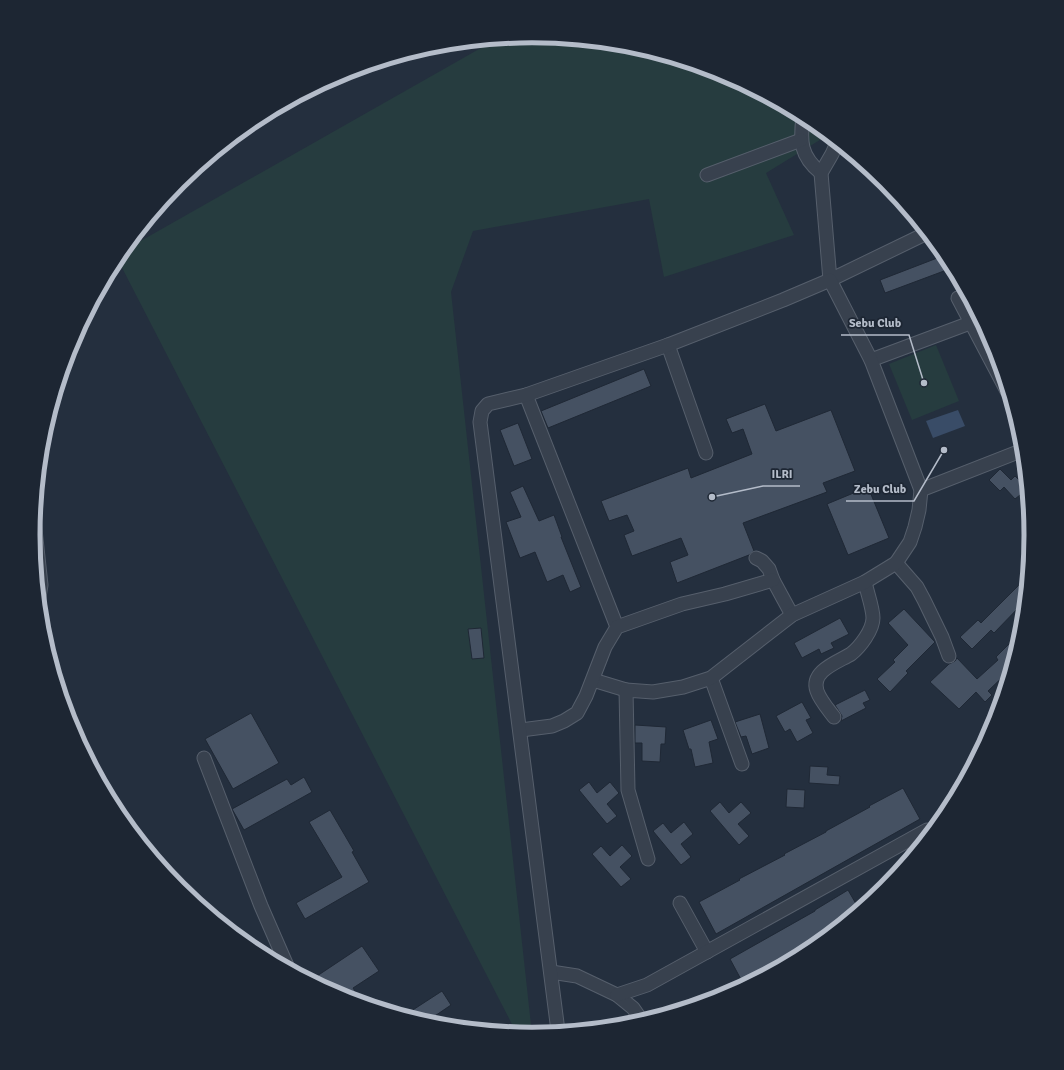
<svg xmlns="http://www.w3.org/2000/svg" width="1064" height="1070" font-family="Signika,sans-serif">
  <style>
    .green { fill: #263c3f }
    .water { fill: #394c67 }
    .building { fill: #455162; stroke: #1f2835 }
    .lines { fill: none; stroke-linecap: round; stroke-linejoin: round }
    .minor-casing { stroke: #565f6c; stroke-width: 15 }
    .minor { stroke: #38414e; stroke-width: 13 }
    .rim { fill: none; stroke: #b4bcc9; stroke-width: 5 }
    .leader { fill: none; stroke: #b4bcc9; stroke-width: 1.5 }
    .callout-dot { fill: #b4bcc9; stroke: #1d2633; stroke-width: 1.5 }
    .callout-label { font-size: 12px; text-anchor: middle; font-weight: bold; fill: #b4bcc9; stroke: #1d2633; stroke-width: 3.5; stroke-linejoin: round; paint-order: stroke }
  </style>
  <rect width="100%" height="100%" fill="#242f3e"/>
  <g class="green">
    <polygon points="532,36 630,46 723,74 809,120 828,135 766,173 794,235 664,277 649,199 473,231 451,292 532,1034 516,1032 117,258 123,251 495,40"/>
    <polygon points="936,345 959,401 912,420 889,364"/>
  </g>
  <polygon class="water" points="958,410 965,426 933,438 926,421"/>
  <g class="building">
    <polygon points="945,255 952,268 885,293 880,280"/>
    <polygon points="644,369 651,386 548,428 541,411"/>
    <polygon points="765,404 776,431 831,410 855,471 823,483 827,492 743,523 754,551 749,555 677,583 670,562 688,555 681,538 632,556 624,535 634,531 627,515 609,521 601,501 688,468 691,478 752,454 743,429 732,433 726,419"/>
    <polygon points="518,423 532,459 514,466 500,430"/>
    <polygon points="1000,469 1011,480 1015,476 1026,487 1028,503 1020,495 1015,499 1004,487 1000,491 989,480"/>
    <polygon points="523,486 539,521 554,515 562,537 561,537 581,587 570,592 563,575 547,582 535,552 520,558 506,522 521,517 510,492"/>
    <polygon points="868,487 889,538 848,555 827,504"/>
    <polygon points="1027,577 1024,602 994,633 991,630 972,649 960,637 978,620 981,623"/>
    <polygon points="904,609 935,642 906,671 908,673 890,692 877,679 895,662 893,660 908,645 888,623"/>
    <polygon points="840,618 849,634 831,643 834,648 821,654 819,649 802,658 794,643"/>
    <polygon points="481,628 484,658 472,659 468,629"/>
    <polygon points="1021,632 1013,661 1006,668 1009,671 988,691 992,695 985,702 976,692 959,709 930,682 949,664 955,661 957,658 977,679 998,660 996,657"/>
    <polygon points="865,690 870,700 863,703 866,708 841,721 842,716 835,705"/>
    <polygon points="802,702 811,718 806,720 813,733 797,742 790,729 785,732 776,716"/>
    <polygon points="251,713 279,763 233,789 205,739"/>
    <polygon points="760,714 769,748 752,754 746,736 741,737 735,722"/>
    <polygon points="711,720 718,739 709,742 713,763 695,767 691,749 689,749 683,730"/>
    <polygon points="635,725 666,727 665,744 661,744 660,762 642,761 642,743 635,743"/>
    <polygon points="810,766 828,767 827,775 840,776 839,785 809,783"/>
    <polygon points="304,777 312,792 244,830 232,809 287,779 291,785"/>
    <polygon points="589,782 597,793 610,782 619,793 607,804 617,816 607,824 579,790"/>
    <polygon points="903,788 920,819 716,934 699,902 740,880 739,879 785,855 784,854 826,832 826,831 870,807 869,806"/>
    <polygon points="787,789 805,790 804,808 786,807"/>
    <polygon points="720,802 729,813 741,802 751,813 738,824 749,836 739,845 710,811"/>
    <polygon points="330,810 354,851 352,852 369,882 305,919 296,903 342,877 309,822"/>
    <polygon points="684,822 693,834 681,844 691,857 681,865 653,831 663,823 671,833"/>
    <polygon points="622,845 632,856 620,867 631,879 621,887 592,854 601,846 610,856"/>
    <polygon points="848,890 859,909 809,950 744,985 730,959 815,911 815,910"/>
    <polygon points="362,946 379,971 353,988 363,1003 341,996 317,983 314,978"/>
    <polygon points="442,991 451,1005 426,1022 405,1015"/>
  </g>
  <g class="lines">
    <defs>
      <g id="minor">
        <path d="M803,117C800,141 800,156 821,173"/>
        <polyline points="837,143 832,154 821,173 830,280 927,233"/>
        <polyline points="707,175 801,140"/>
        <polyline points="958,298 1007,391"/>
        <polyline points="668,345 706,453"/>
        <polyline points="871,360 970,323"/>
        <polyline points="526,395 617,627"/>
        <polyline points="921,490 1023,450"/>
        <polyline points="34,520 41,585 39,597"/>
        <polyline points="756,558 762,561 769,569 773,580 792,615"/>
        <polyline points="896,563 917,587 924,600 942,637 949,656"/>
        <polyline points="711,678 742,764"/>
        <polyline points="593,680 626,690"/>
        <path d="M834,717C828,709 820,700 817,691C810,671 838,662 851,654C860,647 873,630 873,618C873,608 867,592 865,582"/>
        <polyline points="521,730 552,726 564,721 577,713 586,696 605,647 617,627 682,604 725,594 773,580"/>
        <polyline points="204,758 261,906 288,968"/>
        <polyline points="680,903 707,952"/>
        <polyline points="551,972 577,976 617,995 633,1008 642,1021"/>
        <polyline points="617,995 647,985 927,830 931,831"/>
        <polyline points="558,1031 480,422 482,411 488,404 526,395 668,345 783,300 830,280 871,360 921,490 919,510 915,527 910,542 896,563 865,582 792,615 711,678 683,687 653,692 626,690 628,790 648,859"/>
      </g>
    </defs>
    <use href="#minor" class="minor-casing"/>
    <use href="#minor" class="minor"/>
  </g>
  <path d="M0 0H1064V1070H0ZM40 535a492 492 0 1 1 984 0a492 492 0 1 1-984 0Z" fill="#1d2633" fill-rule="evenodd"/>
  <path class="rim" d="M40 535a492 492 0 1 1 984 0a492 492 0 1 1-984 0Z"/>
  <path class="leader" d="M924 383L909 335H841M712 497L763 486H800M944 450L914 501H846"/>
  <g class="callout-dot">
    <circle cx="924" cy="383" r="4"/>
    <circle cx="712" cy="497" r="4"/>
    <circle cx="944" cy="450" r="4"/>
  </g>
  <g class="callout-label">
    <text x="875" y="327">Sebu Club</text>
    <text x="782" y="478">ILRI</text>
    <text x="880" y="493">Zebu Club</text>
  </g>
</svg>
